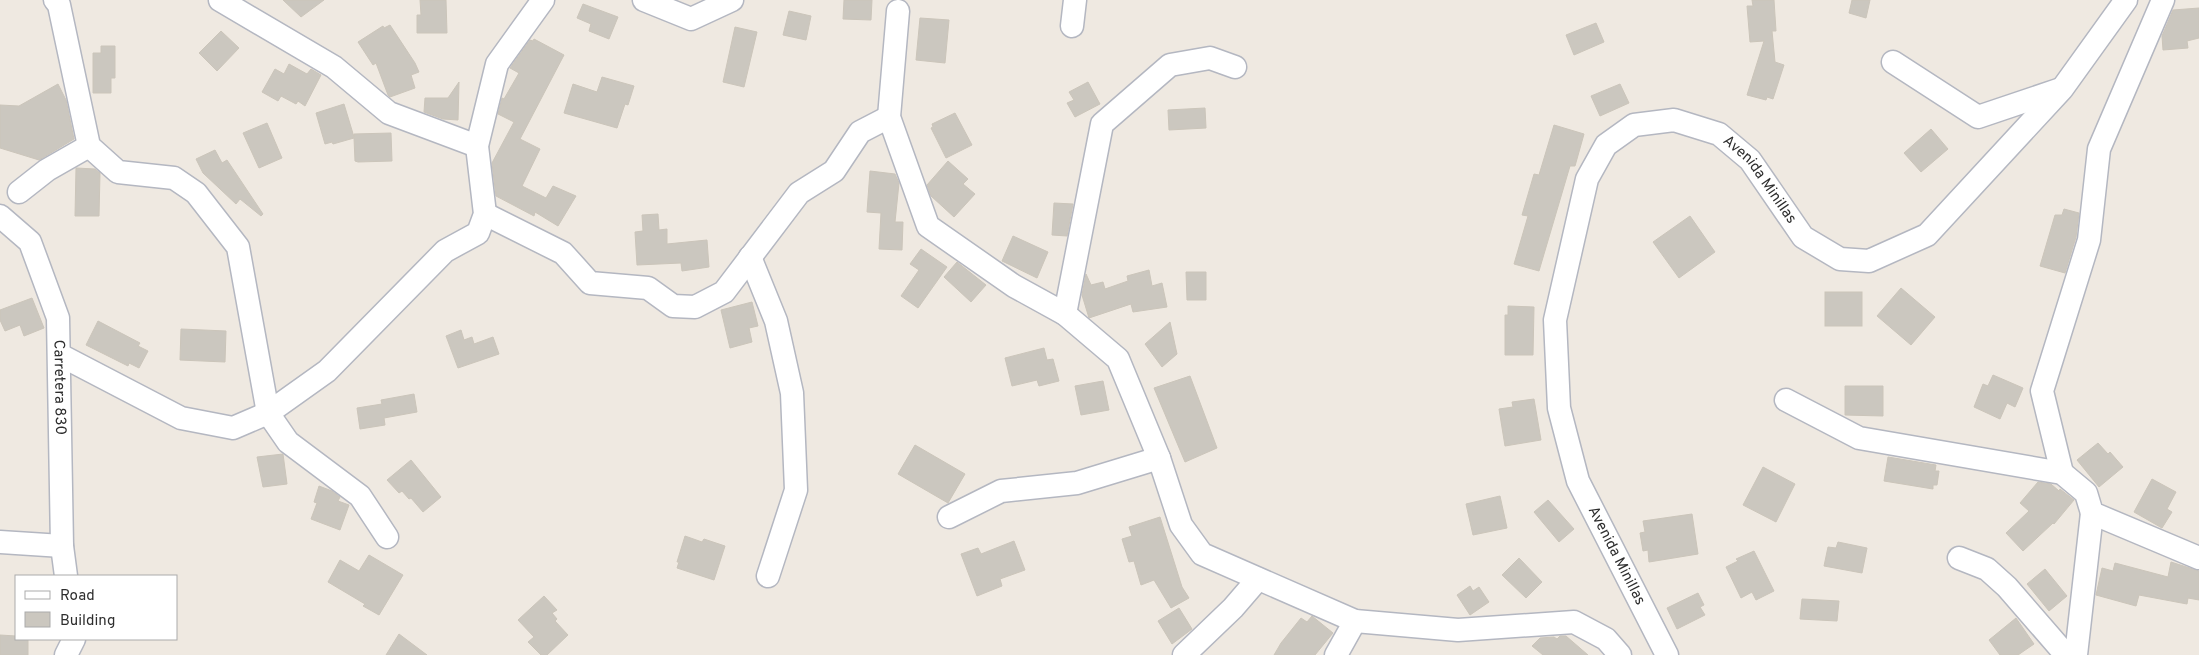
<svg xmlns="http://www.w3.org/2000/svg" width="2199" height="655" font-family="Overpass,sans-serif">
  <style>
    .building { fill: #cbc7bf; stroke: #cbc5ba }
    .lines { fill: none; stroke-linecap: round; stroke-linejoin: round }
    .minor-casing { stroke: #b4b7c1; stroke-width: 25 }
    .minor { stroke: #fff; stroke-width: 22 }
    .labels { text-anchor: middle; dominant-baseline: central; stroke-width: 5; stroke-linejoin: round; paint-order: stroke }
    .street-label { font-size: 15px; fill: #2e2e2e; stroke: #fff }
  </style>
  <rect width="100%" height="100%" fill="#efe9e1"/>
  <g class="building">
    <polygon points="283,0 324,0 301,17"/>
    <polygon points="420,0 446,0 447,33 417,33 417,15 421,15"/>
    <polygon points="844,0 872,0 871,20 843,19"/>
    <polygon points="1752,0 1774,0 1776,31 1772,31 1775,62 1784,65 1773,99 1767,97 1766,100 1747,95 1764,41 1750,42 1747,6 1753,6"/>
    <polygon points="1852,0 1870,0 1866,18 1849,13"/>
    <polygon points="583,4 618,17 609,39 589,31 591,24 577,18"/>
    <polygon points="2199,8 2199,38 2187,41 2188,48 2163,50 2162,36 2173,10"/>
    <polygon points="789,11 811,16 806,40 783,35"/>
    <polygon points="920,18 949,20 945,63 916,60"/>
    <polygon points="1596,23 1604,42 1574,55 1566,35"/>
    <polygon points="390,25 415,63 419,72 411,75 415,88 390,97 388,95 376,63 373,65 358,42 383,26 384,28"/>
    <polygon points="735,27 757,32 744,87 723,82"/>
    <polygon points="221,31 239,48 217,71 199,53"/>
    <polygon points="534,39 564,55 520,139 540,149 522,186 546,198 553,186 576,196 558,226 535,212 534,216 496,196 492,163 514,122 498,114 502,98 504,99 519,73 510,68 530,40 533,41"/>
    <polygon points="101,46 115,46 115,78 111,78 111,93 93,93 93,53 101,53"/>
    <polygon points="289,64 307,74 311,69 321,75 305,106 298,101 296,104 281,96 278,101 262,92 275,69 284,74"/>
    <polygon points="602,77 634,86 628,105 625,104 617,128 564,113 573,84 597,92"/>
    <polygon points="459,82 458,120 443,119 424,112 425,98 448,98"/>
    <polygon points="1088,82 1100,104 1075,117 1067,103 1074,100 1069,92"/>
    <polygon points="58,84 66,100 74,139 39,160 0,148 0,105 19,106"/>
    <polygon points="1620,84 1629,103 1600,116 1591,96"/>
    <polygon points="344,104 354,137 354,134 391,133 392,161 358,162 355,161 354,138 333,144 332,142 325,144 316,113"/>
    <polygon points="1205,108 1206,128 1169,130 1168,110"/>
    <polygon points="955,113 972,145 946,158 931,128 933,127 932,124"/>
    <polygon points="267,123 282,158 259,168 243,133"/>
    <polygon points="1554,125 1584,134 1575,166 1570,166 1539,271 1514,264 1528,216 1522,215 1534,174 1539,175"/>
    <polygon points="1931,129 1948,149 1921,172 1904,153"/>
    <polygon points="215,150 222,163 227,160 263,214 261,216 240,199 236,204 203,173 196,159"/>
    <polygon points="948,161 968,179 963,184 975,194 954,217 931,196 927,185"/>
    <polygon points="76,168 95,169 100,173 99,216 75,216"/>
    <polygon points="870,171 895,174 899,183 895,222 903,222 902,250 879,249 881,213 867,212"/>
    <polygon points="1054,203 1073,204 1067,236 1052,235"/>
    <polygon points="2064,209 2079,213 2076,237 2065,273 2040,266 2055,215 2062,215"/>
    <polygon points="658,214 659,230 667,229 667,244 707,240 709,267 682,271 681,263 637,265 635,232 643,231 642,215"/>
    <polygon points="1690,216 1715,252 1679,278 1653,242"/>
    <polygon points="1013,236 1048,252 1037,278 1002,261"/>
    <polygon points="921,249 947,267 918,308 901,296 919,270 910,264"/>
    <polygon points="957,262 986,285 971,302 944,277"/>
    <polygon points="1149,270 1152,286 1162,283 1167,307 1133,312 1131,304 1089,318 1082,295 1086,274 1091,285 1103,282 1105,289 1128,281 1127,276"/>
    <polygon points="1186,272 1206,272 1206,300 1187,300"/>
    <polygon points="1901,288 1935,317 1911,345 1877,316"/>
    <rect x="1825" y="292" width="37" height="34"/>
    <polygon points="32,298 44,328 24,336 20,325 5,331 0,320 0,310"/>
    <polygon points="752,302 758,326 749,328 752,342 730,348 721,310"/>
    <polygon points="1508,306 1534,307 1533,355 1505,355 1505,315 1508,315"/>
    <polygon points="98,321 140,343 138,346 148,351 139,368 129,363 128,366 86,345"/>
    <polygon points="1170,322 1177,354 1162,367 1145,344"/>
    <polygon points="181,329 226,331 225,362 180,360"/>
    <polygon points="461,330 464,340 472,337 474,344 493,337 499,354 458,368 446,336"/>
    <polygon points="1044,348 1047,360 1053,359 1059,381 1039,386 1037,380 1012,386 1005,358"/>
    <polygon points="1993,375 2023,388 2015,407 2007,403 2000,419 1974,407 1983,384 1988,386"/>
    <polygon points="1190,376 1217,448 1185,462 1154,388"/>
    <polygon points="1103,381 1109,410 1081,415 1075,386"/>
    <polygon points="1845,386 1883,386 1883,416 1845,415"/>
    <polygon points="414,394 417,412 384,418 385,425 360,429 357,408 382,404 381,400"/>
    <polygon points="1534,399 1541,440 1505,446 1499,409 1513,407 1512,402"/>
    <polygon points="2098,443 2108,454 2110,452 2123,467 2099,487 2077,460"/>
    <polygon points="915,445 965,474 948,503 898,474"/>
    <polygon points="283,454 287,484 263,487 257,457"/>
    <polygon points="1888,457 1936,465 1935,471 1939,471 1937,485 1933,485 1933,489 1884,481"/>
    <polygon points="411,460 441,497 423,512 411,498 409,499 402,491 399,493 387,480"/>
    <polygon points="1763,467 1795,484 1776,522 1743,505"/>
    <polygon points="2152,479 2176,492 2167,509 2172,512 2162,528 2134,512"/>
    <polygon points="2038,482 2051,484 2059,491 2060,489 2074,500 2054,524 2053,523 2023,551 2006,533 2029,511 2020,503"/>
    <polygon points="319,486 332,491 340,497 338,501 349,505 340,530 311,519 317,503 314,502"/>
    <polygon points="1500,496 1507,528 1473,535 1466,504"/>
    <polygon points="1548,500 1574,529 1559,542 1534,512"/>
    <polygon points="1692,514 1698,554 1649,562 1648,550 1643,551 1640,533 1645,532 1643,521"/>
    <polygon points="1160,517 1182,587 1189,598 1171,608 1154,580 1141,585 1134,561 1129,562 1122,539 1132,536 1129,527"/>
    <polygon points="685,536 702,542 704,539 725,546 714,580 677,568 679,562 677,562"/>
    <polygon points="1014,541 1025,570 1000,579 1002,586 977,596 961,554 978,548 981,554"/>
    <polygon points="1838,542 1867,548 1862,573 1824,566 1828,547 1836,548"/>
    <polygon points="1754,551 1774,591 1756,600 1752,592 1741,598 1726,567 1738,561 1736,559"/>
    <polygon points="369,555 403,575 379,615 363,606 365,604 328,582 340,560 359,571"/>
    <polygon points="1519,558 1542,582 1526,598 1502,575"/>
    <polygon points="2171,562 2199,571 2199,600 2188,598 2187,604 2139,595 2136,606 2096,595 2102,568 2113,571 2115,563 2168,577"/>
    <polygon points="2045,569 2067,596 2049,611 2027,584"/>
    <polygon points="1470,586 1473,591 1479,587 1489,602 1470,615 1457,595"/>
    <polygon points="1698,593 1704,605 1700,607 1705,615 1677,629 1667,608"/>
    <polygon points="544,596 557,610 552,613 557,619 555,621 568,635 547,655 541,655 528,642 534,637 518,620"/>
    <polygon points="1802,599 1839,601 1837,621 1800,619"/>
    <polygon points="1179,608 1192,629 1172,644 1158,621"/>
    <polygon points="1312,616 1333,633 1315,655 1274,655 1281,643 1301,618 1307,622"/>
    <polygon points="2016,618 2034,644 2018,655 2000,655 1989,640"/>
    <polygon points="399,634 427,655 386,655"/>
    <polygon points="0,635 16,636 16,639 28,639 28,655 0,655"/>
    <polygon points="1560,636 1566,636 1588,655 1543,655 1532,646 1540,638 1554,637 1557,639"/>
  </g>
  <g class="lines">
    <defs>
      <g id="minor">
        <polyline points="55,0 59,5 89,146 118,172 174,178 196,193 238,247 268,413 288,442 360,496 387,537"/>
        <polyline points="220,0 334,67 389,113 477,146"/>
        <polyline points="644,0 691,19 732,0"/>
        <polyline points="898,11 889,117 928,226 1014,286 1065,314 1118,359 1159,458 1181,525 1202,554 1355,621 1458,630 1574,622 1606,639 1620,655"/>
        <polyline points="1072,26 1075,0"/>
        <polyline points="1893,62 1978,117 2058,90"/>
        <polyline points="19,192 47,170 89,146"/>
        <polyline points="485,214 563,253 590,283 648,288 673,306 695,307 724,292 799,193 834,171 860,132 889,117"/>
        <path id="s1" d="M0,216L30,242L58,318L62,546L66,576"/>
        <polyline points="750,257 776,321 792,393 796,490 768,576"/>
        <polyline points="1065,314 1102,124 1170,65 1210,58 1235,67"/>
        <polyline points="60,355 181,418 233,428 268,413 327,371 445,251 478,233 485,214 477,146 497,64 543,0"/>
        <polyline points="1786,400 1859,438 2062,473 2086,493 2092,513 2199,558"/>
        <polyline points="2062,473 2042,391 2089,240 2099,149 2163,0"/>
        <polyline points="949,517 1001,491 1077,483 1159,458"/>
        <polyline points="0,542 62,546"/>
        <polyline points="1959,558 1987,569 2007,587 2066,655"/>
        <polyline points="66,655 74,639"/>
        <polyline points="1184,655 1233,608 1258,579"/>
        <polyline points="1336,655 1355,621"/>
        <path id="s2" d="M1667,655L1578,481L1559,408L1555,320L1587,179L1606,145L1634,125L1674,120L1719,134L1750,160L1803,237L1840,259L1869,261L1927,235L2062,89L2126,0"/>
        <polyline points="2076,655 2092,513"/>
      </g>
    </defs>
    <use href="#minor" class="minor-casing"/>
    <use href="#minor" class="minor"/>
  </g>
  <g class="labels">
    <g class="street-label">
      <text stroke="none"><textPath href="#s2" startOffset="726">Avenida Minillas</textPath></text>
      <text stroke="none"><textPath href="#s1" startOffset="190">Carretera 830</textPath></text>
      <text transform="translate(1616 556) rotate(63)">Avenida Minillas</text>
    </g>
  </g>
  <rect x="15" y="575" width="162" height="65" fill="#ffffff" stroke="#ababab"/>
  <rect x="25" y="591" width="25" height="8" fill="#ffffff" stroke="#ababab"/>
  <text x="60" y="600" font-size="15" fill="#2e2e2e">Road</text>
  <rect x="25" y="612" width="25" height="15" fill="#cbc7bf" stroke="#ababab"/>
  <text x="60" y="625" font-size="15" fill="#2e2e2e">Building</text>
</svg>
